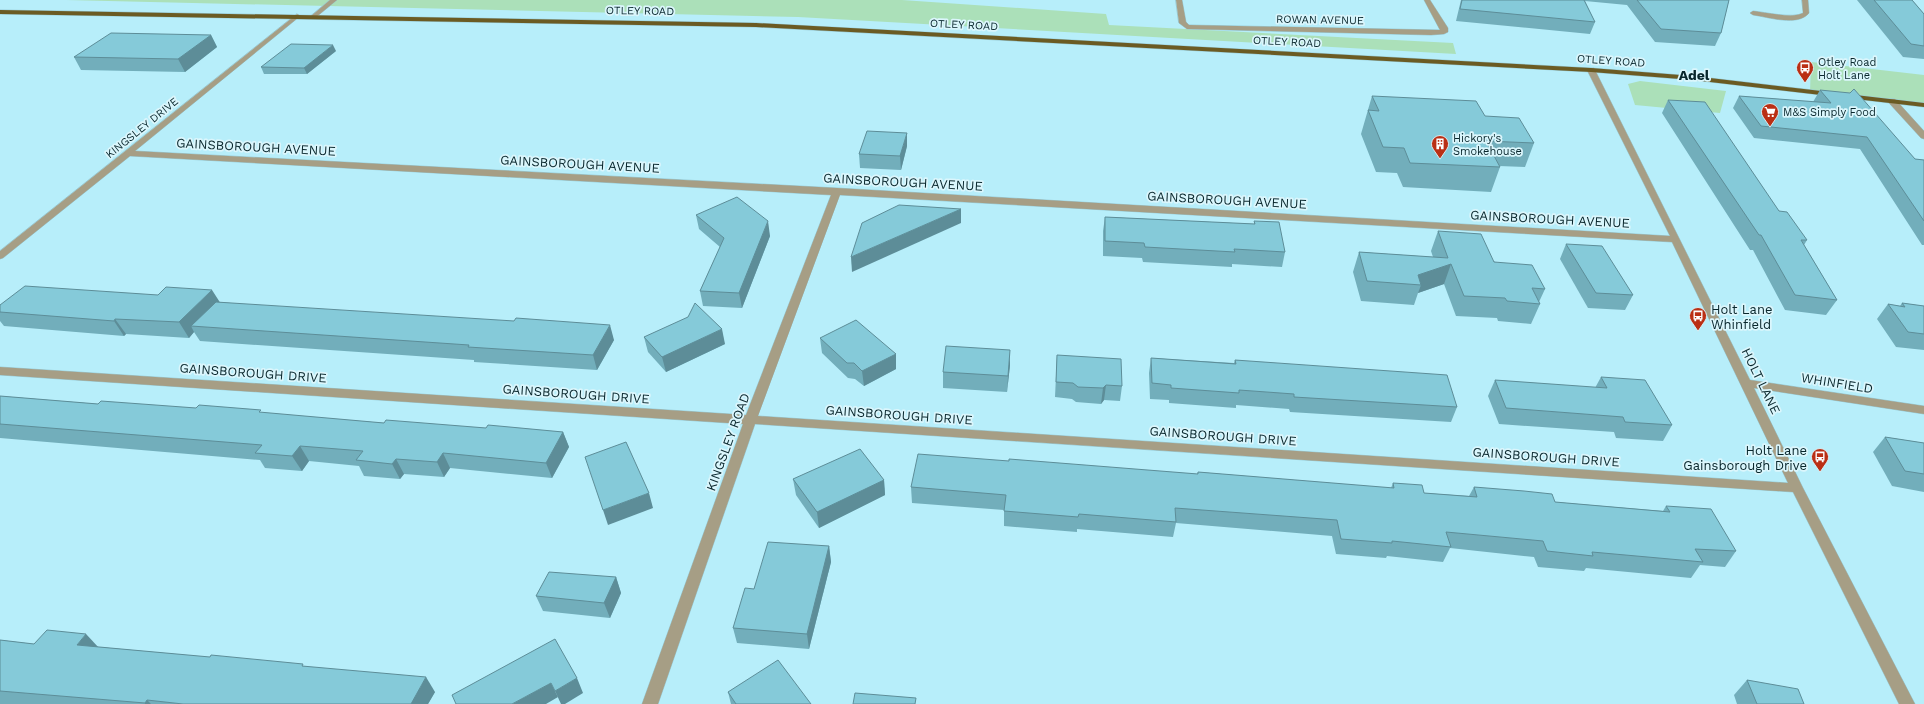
<svg xmlns="http://www.w3.org/2000/svg" width="1924" height="704" font-family="'Work Sans',sans-serif">
  <style>
    .green { fill: #abe0b9 }
    .lines { fill: none; stroke-linecap: round; stroke-linejoin: round }
    .minor-casing { stroke: #98cad5; stroke-width: 1 }
    .trunk-casing { stroke: #98cad5; stroke-width: 1 }
    .minor { fill: #a69e85; fill-rule: evenodd }
    .trunk { fill: #6b5b23; fill-rule: evenodd }
    .wall { fill: #72aebb }
    .shaded-wall { fill: #5d8d98 }
    .building { fill: #85cad9; stroke: #5d8d98 }
    .labels { text-anchor: middle; dominant-baseline: central; stroke-width: 3.5; stroke-linejoin: round; paint-order: stroke }
    .far-street-label { font-size: 11px; fill: #08262c; stroke: #dbf6fc }
    .far-poi-label { font-size: 11px; fill: #08262c; stroke: #dbf6fc; text-anchor: start }
    .street-label { font-size: 13px; fill: #08262c; stroke: #dbf6fc }
    .poi-label { font-size: 13px; fill: #08262c; stroke: #dbf6fc; text-anchor: start }
    .far-district-label { font-size: 14px; font-weight: bold; fill: #08262c; stroke: #dbf6fc }
  </style>
  <rect width="100%" height="100%" fill="#b7eefa"/>
  <g class="green">
    <polygon points="66,0 902,0 1106,14 1109,25 1453,43 1456,54 798,17"/>
    <polygon points="1811,62 1924,75 1924,105 1810,92"/>
    <polygon points="1640,81 1726,91 1720,113 1635,105 1628,84"/>
  </g>
  <g class="lines">
    <defs>
      <g id="minor">
        <polygon points="330,0 337,0 315,18 311,18 311,16"/>
        <polygon points="1176,0 1182,0 1186,22 1189,25 1440,30 1424,0 1430,0 1448,28 1448,32 1444,34 1431,35 1187,29 1179,23"/>
        <path d="M1802,0H1808L1809,13C1798,27 1768,17 1753,15L1750,13L1753,11C1765,12 1793,19 1803,13Z"/>
        <path d="M297,14L299,15V17L135,151L837,188L1670,236L1587,70L1594,68L1750,380L1924,406V414L1754,388L1803,488L1915,704H1899L1793,492L755,424L658,704H642L743,424L0,375V367L746,415L831,195L130,156L3,258L0,259V251ZM840,195L1672,242L1788,483L758,416Z"/>
        <polygon points="1889,99 1895,99 1924,131 1924,139 1921,138 1889,103"/>
      </g>
      <polygon id="trunk" points="0,10 756,23 1591,68 1693,76 1924,103 1924,107 1693,80 1591,72 756,27 0,14"/>
    </defs>
    <use href="#minor" class="minor-casing"/>
    <use href="#trunk" class="trunk-casing"/>
    <use href="#minor" class="minor"/>
    <use href="#trunk" class="trunk"/>
  </g>
  <g class="wall">
    <polygon points="1461,0 1729,0 1721,33 1715,46 1655,42 1627,5 1585,1 1595,22 1590,34 1456,21"/>
    <polygon points="1857,0 1912,0 1924,14 1924,59 1903,57"/>
    <polygon points="211,35 217,47 185,72 81,70 74,57"/>
    <polygon points="336,51 307,74 264,74 261,67"/>
    <polygon points="1820,90 1915,159 1924,160 1924,245 1922,245 1860,149 1754,138 1733,108 1739,96 1813,102"/>
    <polygon points="1372,96 1534,143 1525,167 1499,166 1500,167 1491,192 1403,187 1397,173 1376,172 1361,134"/>
    <polygon points="1668,100 1779,211 1807,240 1804,245 1837,300 1826,315 1785,310 1753,250 1750,250 1662,113"/>
    <polygon points="907,146 901,170 860,168 859,154"/>
    <polygon points="696,215 770,236 742,308 703,306 700,291 720,247 699,229"/>
    <polygon points="1105,217 1254,224 1254,221 1285,252 1282,267 1232,264 1232,267 1143,262 1142,258 1103,256 1103,231"/>
    <polygon points="1438,231 1545,289 1539,302 1540,304 1531,324 1498,321 1497,318 1456,316 1444,284 1418,293 1414,305 1361,301 1353,272 1359,252 1433,257 1431,251"/>
    <polygon points="1566,244 1633,295 1625,310 1588,308 1560,259"/>
    <polygon points="220,302 614,340 597,370 474,362 474,360 200,341 194,332 189,338 126,334 124,336 4,326 0,321 0,305"/>
    <polygon points="1902,303 1924,306 1924,350 1896,347 1877,319 1888,304 1900,306"/>
    <polygon points="644,337 725,344 666,372 648,352"/>
    <polygon points="820,338 896,354 896,369 864,386 855,379 848,378 822,353"/>
    <polygon points="1057,355 1122,386 1120,401 1104,400 1101,404 1076,402 1072,399 1055,397"/>
    <polygon points="1151,358 1234,363 1235,360 1457,407 1451,422 1290,412 1289,409 1236,405 1236,408 1169,403 1169,400 1150,399 1149,373"/>
    <polygon points="1010,365 1007,392 943,388 943,372"/>
    <polygon points="1601,377 1672,425 1663,441 1616,438 1614,432 1499,424 1488,396 1495,380 1595,388"/>
    <polygon points="0,396 98,404 196,408 263,413 384,423 563,432 569,447 552,478 450,468 444,477 404,474 400,479 364,476 359,466 309,461 302,471 265,468 260,460 0,438"/>
    <polygon points="1885,437 1924,443 1924,492 1892,486 1873,452"/>
    <polygon points="1009,461 1197,474 1198,472 1391,488 1393,483 1424,493 1469,496 1474,487 1555,502 1663,511 1666,506 1736,551 1725,567 1700,565 1691,578 1586,568 1584,571 1538,567 1534,557 1450,548 1443,562 1387,556 1386,558 1336,554 1332,536 1176,523 1173,537 1077,529 1077,532 1004,526 1004,510 912,503 911,487"/>
    <polygon points="793,479 884,480 885,495 819,528 796,495"/>
    <polygon points="829,546 831,562 809,649 737,643 733,628 754,589"/>
    <polygon points="616,577 621,593 610,618 543,611 536,596"/>
    <polygon points="0,640 34,644 99,647 304,666 435,692 428,704 0,704"/>
    <polygon points="1747,680 1804,704 1737,704 1734,695"/>
    <polygon points="728,692 811,704 731,704"/>
  </g>
  <g class="shaded-wall">
    <polygon points="211,35 217,47 185,72 178,59"/>
    <polygon points="333,45 336,51 307,74 304,68"/>
    <polygon points="907,133 907,146 901,170 900,156"/>
    <polygon points="961,209 961,223 852,272 851,257"/>
    <polygon points="768,221 770,236 742,308 739,293"/>
    <polygon points="1451,264 1444,284 1418,293 1421,285 1418,275"/>
    <polygon points="212,290 221,304 191,326 194,332 189,338 179,322"/>
    <polygon points="115,319 126,334 124,336 114,321"/>
    <polygon points="610,325 614,340 597,370 593,355"/>
    <polygon points="722,329 725,344 666,372 662,357"/>
    <polygon points="1010,350 1010,365 1007,392 1008,376"/>
    <polygon points="896,354 896,369 864,386 862,371"/>
    <polygon points="1106,385 1104,400 1101,404 1103,388"/>
    <polygon points="563,432 569,447 552,478 546,463"/>
    <polygon points="300,446 309,461 302,471 292,456"/>
    <polygon points="443,453 450,468 444,477 437,462"/>
    <polygon points="396,459 404,474 400,479 392,464"/>
    <polygon points="884,480 885,495 819,528 817,512"/>
    <polygon points="649,493 653,508 608,525 603,510"/>
    <polygon points="829,546 831,562 809,649 807,634"/>
    <polygon points="616,577 621,593 610,618 604,603"/>
    <polygon points="86,634 100,649 77,645"/>
    <polygon points="426,677 435,692 428,704 411,704"/>
    <polygon points="577,678 583,693 565,704 561,704 555,691"/>
    <polygon points="551,683 558,697 546,704 512,704"/>
    <polygon points="147,700 151,704 145,704 145,703"/>
  </g>
  <g class="building">
    <polygon points="1462,0 1584,0 1595,22 1460,9"/>
    <polygon points="1637,0 1729,0 1721,33 1661,29"/>
    <polygon points="1874,0 1912,0 1924,14 1924,46 1911,44"/>
    <polygon points="111,33 211,35 178,59 74,57"/>
    <polygon points="291,44 333,45 304,68 261,67"/>
    <polygon points="1854,89 1915,159 1924,160 1924,221 1867,137 1761,126 1739,96 1831,103 1820,90 1850,93"/>
    <polygon points="1372,96 1476,101 1485,116 1519,118 1534,143 1486,141 1500,167 1410,163 1404,148 1383,147 1368,110 1379,111"/>
    <polygon points="1668,100 1705,102 1779,211 1787,212 1807,240 1801,240 1837,300 1795,295 1761,235 1759,235"/>
    <polygon points="867,131 907,133 900,156 859,154"/>
    <polygon points="737,197 768,221 739,293 700,291 724,238 696,215"/>
    <polygon points="899,205 961,209 851,257 862,223"/>
    <polygon points="1105,217 1255,224 1254,221 1279,222 1285,252 1234,249 1235,252 1145,247 1144,243 1105,241"/>
    <polygon points="1438,231 1481,234 1494,262 1532,265 1545,289 1532,288 1540,304 1507,301 1505,298 1464,296 1451,264 1418,275 1421,285 1367,281 1359,252 1448,258"/>
    <polygon points="1566,244 1602,246 1633,295 1596,293"/>
    <polygon points="25,286 158,295 166,287 212,290 179,322 115,319 114,321 0,312 0,305"/>
    <polygon points="216,302 514,321 516,318 610,325 593,355 468,347 469,345 191,326"/>
    <polygon points="695,303 722,329 662,357 644,337 688,317"/>
    <polygon points="1902,303 1924,306 1924,334 1908,332 1888,304 1905,307"/>
    <polygon points="856,320 896,354 862,371 854,363 847,363 820,338"/>
    <polygon points="946,346 1010,350 1008,376 943,372"/>
    <polygon points="1057,355 1121,359 1122,386 1106,385 1103,388 1078,387 1073,383 1056,382"/>
    <polygon points="1151,358 1236,364 1235,360 1447,375 1457,407 1294,397 1294,394 1239,390 1239,393 1171,388 1171,385 1152,383"/>
    <polygon points="1601,377 1645,380 1672,425 1625,422 1623,417 1506,408 1495,380 1607,388"/>
    <polygon points="0,396 98,404 101,401 196,408 199,405 261,410 259,412 384,423 386,420 486,428 488,425 563,432 546,463 443,453 437,462 396,459 392,464 356,460 363,451 300,446 292,456 255,453 262,445 0,424"/>
    <polygon points="1885,437 1924,443 1924,474 1905,471"/>
    <polygon points="626,442 649,493 603,510 585,457"/>
    <polygon points="860,449 884,480 817,512 793,479"/>
    <polygon points="918,454 1009,461 1009,459 1198,474 1198,472 1394,488 1393,483 1422,485 1424,493 1477,497 1474,487 1524,491 1552,494 1555,502 1670,512 1666,506 1711,509 1736,551 1695,549 1703,562 1592,552 1593,556 1547,551 1543,541 1446,532 1451,547 1392,541 1392,543 1341,539 1337,520 1175,508 1176,522 1079,514 1078,517 1004,511 1006,495 911,487"/>
    <polygon points="768,542 829,546 807,634 733,628 745,588 754,589"/>
    <polygon points="549,572 616,577 604,603 536,596"/>
    <polygon points="47,630 86,634 77,645 210,657 211,655 303,664 302,666 426,677 411,704 183,704 147,700 145,703 0,691 0,640 34,644"/>
    <polygon points="555,639 577,678 555,691 551,683 512,704 456,704 452,695"/>
    <polygon points="778,660 811,704 736,704 728,692"/>
    <polygon points="1747,680 1798,689 1804,704 1757,704"/>
    <polygon points="855,693 916,698 915,704 853,704"/>
  </g>
  <defs>
    <symbol id="bus-pin" viewBox="-11 -11 22 30"><path d="M0 17L-7.5 6A9.5 9.5 0 1 1 7.5 6Z" fill="#ba2f14" stroke="#dbf6fc"/><path d="M-5-6H5V4H4V6H2V4H-2V6H-4V4H-5ZM-3.5-4V0h7V-4ZM-3.5 1.2v1.5H-2V1.2ZM2 1.2v1.5H3.5V1.2Z" fill="#fff"/></symbol>
    <symbol id="supermarket-pin" viewBox="-11 -11 22 30"><path d="M0 17L-7.5 6A9.5 9.5 0 1 1 7.5 6Z" fill="#ba2f14" stroke="#dbf6fc"/><path d="M-6-5.5h2.5l.6 2H6L4.5 2H-2.5L-4.4-4H-6ZM-1.5 3.2a1.3 1.3 0 1 0 .1 0ZM3 3.2a1.3 1.3 0 1 0 .1 0Z" fill="#fff"/></symbol>
    <symbol id="building-pin" viewBox="-11 -11 22 30"><path d="M0 17L-7.5 6A9.5 9.5 0 1 1 7.5 6Z" fill="#ba2f14" stroke="#dbf6fc"/><path d="M-4-6H4V6H1V3H-1V6H-4ZM-2.5-4.3h1.7v1.8h-1.7ZM.8-4.3h1.7v1.8H.8ZM-2.5-1h1.7V.8h-1.7ZM.8-1h1.7V.8H.8Z" fill="#fff"/></symbol>
  </defs>
  <g fill-rule="evenodd">
    <use href="#bus-pin" x="1795" y="58" width="20" height="27"/>
    <use href="#supermarket-pin" x="1760" y="102" width="20" height="27"/>
    <use href="#building-pin" x="1430" y="134" width="20" height="27"/>
    <use href="#bus-pin" x="1688" y="306" width="20" height="27"/>
    <use href="#bus-pin" x="1810" y="447" width="20" height="27"/>
  </g>
  <g class="labels">
    <g class="far-street-label">
      <text transform="translate(640 11) rotate(1)">OTLEY ROAD</text>
      <text transform="translate(1320 20) rotate(1)">ROWAN AVENUE</text>
      <text transform="translate(964 25) rotate(3)">OTLEY ROAD</text>
      <text transform="translate(1287 42) rotate(3)">OTLEY ROAD</text>
      <text transform="translate(1611 61) rotate(4)">OTLEY ROAD</text>
      <text transform="translate(142 128) rotate(-39)">KINGSLEY DRIVE</text>
    </g>
    <g class="far-poi-label">
      <text x="1818" y="62">Otley Road<tspan x="1818" dy="13">Holt Lane</tspan></text>
      <text x="1783" y="112">M&amp;S Simply Food</text>
      <text x="1453" y="138">Hickory's<tspan x="1453" dy="13">Smokehouse</tspan></text>
    </g>
    <g class="street-label">
      <text transform="translate(256 147) rotate(3)">GAINSBOROUGH AVENUE</text>
      <text transform="translate(580 164) rotate(3)">GAINSBOROUGH AVENUE</text>
      <text transform="translate(903 182) rotate(3)">GAINSBOROUGH AVENUE</text>
      <text transform="translate(1227 200) rotate(3)">GAINSBOROUGH AVENUE</text>
      <text transform="translate(1550 219) rotate(3)">GAINSBOROUGH AVENUE</text>
      <text transform="translate(253 373) rotate(4)">GAINSBOROUGH DRIVE</text>
      <text transform="translate(1761 381) rotate(64)">HOLT LANE</text>
      <text transform="translate(1837 383) rotate(9)">WHINFIELD</text>
      <text transform="translate(576 394) rotate(4)">GAINSBOROUGH DRIVE</text>
      <text transform="translate(899 415) rotate(4)">GAINSBOROUGH DRIVE</text>
      <text transform="translate(1223 436) rotate(4)">GAINSBOROUGH DRIVE</text>
      <text transform="translate(728 442) rotate(-70)">KINGSLEY ROAD</text>
      <text transform="translate(1546 457) rotate(4)">GAINSBOROUGH DRIVE</text>
    </g>
    <g class="poi-label">
      <text x="1711" y="309">Holt Lane<tspan x="1711" dy="15">Whinfield</tspan></text>
      <text x="1807" y="450" text-anchor="end">Holt Lane<tspan x="1807" dy="15">Gainsborough Drive</tspan></text>
    </g>
    <g class="far-district-label">
      <text x="1694" y="75">Adel</text>
    </g>
  </g>
</svg>
